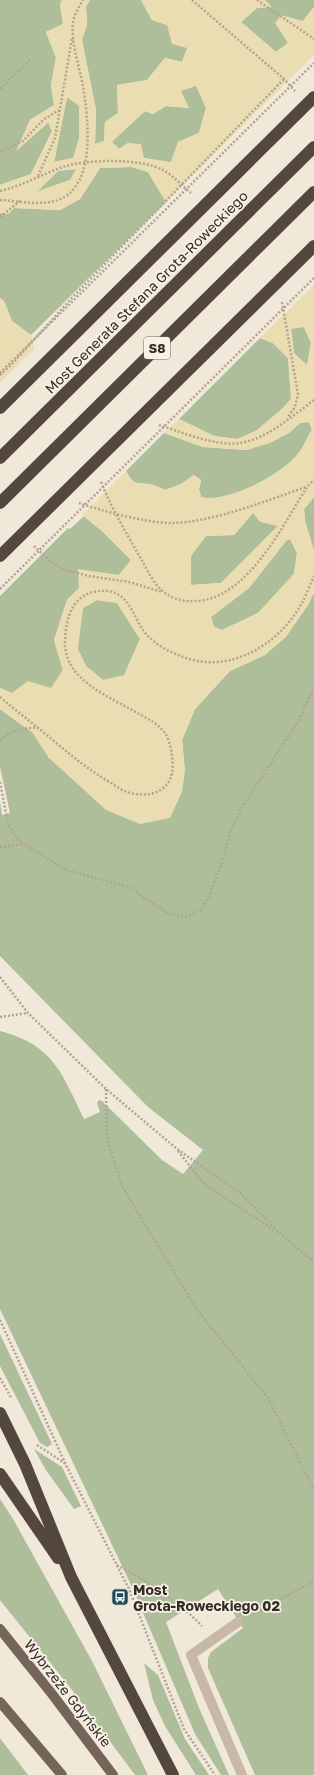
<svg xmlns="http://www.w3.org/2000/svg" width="314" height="1775" font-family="'Golos Text',sans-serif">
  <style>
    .green { fill: #aebe9b }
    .sand { fill: #eaddb1; fill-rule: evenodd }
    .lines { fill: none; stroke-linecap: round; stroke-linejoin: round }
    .path { stroke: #b3a391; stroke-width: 2.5; stroke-dasharray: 2 2; stroke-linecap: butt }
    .service { stroke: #c7b9a6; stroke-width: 10 }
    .primary { stroke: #756558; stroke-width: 10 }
    .motorway { stroke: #54473e; stroke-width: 12 }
    .path-bridge { stroke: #b3a391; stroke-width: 2.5; stroke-dasharray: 2 2; stroke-linecap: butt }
    .motorway-bridge { stroke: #54473e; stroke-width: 12 }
    .labels { text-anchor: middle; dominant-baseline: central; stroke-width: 3.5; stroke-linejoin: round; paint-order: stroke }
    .shield { fill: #f8f1e5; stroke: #6f6760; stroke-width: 1 }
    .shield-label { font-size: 13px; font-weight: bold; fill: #342c27 }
    .street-label { font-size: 14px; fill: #342c27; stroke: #f8f1e5 }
    .poi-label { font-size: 14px; font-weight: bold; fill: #342c27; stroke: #f8f1e5; text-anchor: start }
  </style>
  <rect width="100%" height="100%" fill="#f0e8d9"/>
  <g class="green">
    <polygon points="0,0 62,0 60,5 63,24 46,32 56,58 51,85 54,105 30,120 17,150 49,122 52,131 31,174 0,185"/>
    <polygon points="90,0 141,0 152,20 167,25 188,47 182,62 165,58 147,80 117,85 118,113 105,122 104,141 95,144 96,110 82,40 87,24 86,6"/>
    <polygon points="265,0 314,0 314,7 303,21 276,23 288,43 276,52 241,22 257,8 271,7"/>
    <polygon points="196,85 206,108 199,133 178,142 171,163 144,158 128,143 119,149 111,141 145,111 153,114 166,106 188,108 180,91"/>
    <polygon points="67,97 79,105 79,139 73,158 54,162"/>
    <polygon points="132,167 148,172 166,202 31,335 12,321 4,301 0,298 0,213 8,214 14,208 60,210 80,199 100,168"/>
    <polygon points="77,169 70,180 36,192 58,171"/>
    <polygon points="304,327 311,343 307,366 294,353 291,328"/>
    <polygon points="260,338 273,343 288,358 291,399 282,409 256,431 237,439 214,436 179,419"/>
    <path d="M309,422L312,430C307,437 305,444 300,451C286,473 226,504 201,497L199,489L201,480L194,475L181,484L165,490C160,488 155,485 149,484C135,483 134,485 126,471L164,433L203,447L247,450L289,433L300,423Z"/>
    <polygon points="314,497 314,550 313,551 305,521 304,509"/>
    <polygon points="253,513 278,526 221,583 191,585 190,556 206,536 234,535"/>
    <polygon points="84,516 103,532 131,560 119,575 79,588 67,600 54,640 63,670 51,689 28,682 12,693 0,688 0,596 68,528 70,529"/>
    <polygon points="290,539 297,553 294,574 258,613 222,630 214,627 211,617 249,588 286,541"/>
    <path d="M314,592V1775H255L208,1668V1658L211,1652L243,1628L218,1589L166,1622L199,1708L229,1775H221L195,1734L132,1587L0,1309V1031C54,1045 62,1074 84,1119L100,1112L97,1103L99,1100L102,1101L162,1160L183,1174L203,1150L148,1107L0,956V802L2,815L10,813L0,767V709L33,733L49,758L185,771L182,740L195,709L230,671L265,655L308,605Z"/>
    <polygon points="97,600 117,603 140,639 124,676 103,680 86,666 77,649 83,608"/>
    <polygon points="0,1334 52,1444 47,1447 40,1443 0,1366"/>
    <polygon points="34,1449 62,1467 81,1506 74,1509 46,1470"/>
    <polygon points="0,1499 13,1519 92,1661 148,1775 135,1775 69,1686 0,1600"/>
    <polygon points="144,1663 158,1675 185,1739 209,1775 196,1775 165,1726 153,1700"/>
    <polygon points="0,1738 28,1775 0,1775"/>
  </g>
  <g class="sand">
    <path d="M62,0H90L86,7L87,24L82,40L96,110L95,144L104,141L105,122L118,113L117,85L147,80L165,58L182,62L187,48L172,44L167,25L152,20L141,0H265L272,7L257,8L241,22L276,52L288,43L275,23L281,15L303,21L314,7V55L166,202L148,172L132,167L100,168L80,199L60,210L14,208L8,214L0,213V185L31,174L52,132L48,122L16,151L30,120L54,105L51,85L56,58L46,32L63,24L60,5ZM196,86L206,108L199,133L178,142L171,162L144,158L141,144L128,143L119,149L112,142L145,111L153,114L166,106L189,108L181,91ZM67,97L79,106V139L73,158L54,162ZM76,169L70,180L37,192L58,171Z"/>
    <path d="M314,285V497L304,509L305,521L314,550V592L308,605L286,637L265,655L230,671L195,709L182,740L185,771L182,792L170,818L140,824L106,810L49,758L33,733L0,709V688L12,693L28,681L51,688L63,670L54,640L67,600L79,588L78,569L119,575L131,560L103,532L82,515L126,471C134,485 135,483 149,484C155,485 160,488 165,490L181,484L194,475L201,480L199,489L201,497C225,505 286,473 300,451C305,445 307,437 312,430L309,422L300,423L289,433L270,443L247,450L203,447L164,433L179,419L214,436L237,439L256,431L282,409L291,399L288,358L273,343L260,338ZM304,327L311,343L307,365L294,353L291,329ZM253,513L260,522L278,526L221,583L191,585V556L206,536L234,535ZM290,539L297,553L294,574L258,613L222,630L214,627L211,617L249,588L286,541ZM97,600L117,603L140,639L124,675L103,680L86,666L78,649L83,608Z"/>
    <polygon points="0,298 4,301 12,321 31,335 34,349 0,383"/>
  </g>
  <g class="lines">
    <g class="path">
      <polyline points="192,0 284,79 295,91"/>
      <polyline points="257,0 314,39"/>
      <polyline points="0,89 30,60"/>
      <polyline points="0,152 23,141 43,120 59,110"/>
      <polyline points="38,176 55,138 72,38"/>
      <path d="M0,191C22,186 42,174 63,167C86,159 141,158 163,170C173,175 182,186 191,193"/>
      <path d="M0,200C18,201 41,206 58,200C97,186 88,118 83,86C79,65 71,44 73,22C74,15 79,7 83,0"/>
      <polyline points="0,217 20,201"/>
      <polyline points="282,302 298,394 295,407 288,417"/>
      <polyline points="0,375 12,364 70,300 284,79"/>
      <path d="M159,425C181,432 217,447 240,443C267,439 292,416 314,400"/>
      <path d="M101,482C112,509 126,533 140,557C147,569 153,584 164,592C174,600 185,602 198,601C248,597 283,525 307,487L314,480"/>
      <path d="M79,503C102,511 147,523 171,523C211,523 268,500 306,487"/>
      <polyline points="34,546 51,562 65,570 89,576 129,582 162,592"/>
      <path d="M0,697C15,710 31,722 47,735C68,753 87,769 111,783C116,786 121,790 127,792C145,798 168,794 172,773C174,762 171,742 165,733C158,724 150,720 141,715C111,697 63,681 65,640C66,627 67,615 75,604C83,593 95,590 108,591C133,595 133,622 149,637C158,646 170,652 181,656C228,676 279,645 302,603C306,595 310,585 314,576"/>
      <path d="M0,740C11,730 23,729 38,727"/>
      <polyline points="0,782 8,824 18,840 66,870 129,887 167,913 187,917 201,910 208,898 223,860 230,832 241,809 299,720 314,687"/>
      <polyline points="0,847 23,844"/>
      <polyline points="0,977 28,1013 106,1089 177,1149 240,1193 281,1234 314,1262"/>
      <polyline points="0,1017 28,1013"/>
      <polyline points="106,1089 107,1139 123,1188 197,1310 268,1398 314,1490"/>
      <polyline points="178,1151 204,1184 277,1232"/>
      <polyline points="0,1320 66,1465 129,1589 184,1729 215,1775"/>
      <polyline points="0,1378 12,1399"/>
      <polyline points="37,1445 66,1464"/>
      <path d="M117,1565C148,1582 177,1600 202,1626"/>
      <polyline points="253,1614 314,1581"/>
    </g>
    <polyline class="service" points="238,1622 191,1655 242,1775"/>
    <g class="primary">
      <polyline points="0,1629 52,1694 113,1775"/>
      <polyline points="0,1702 62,1775"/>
    </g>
    <g class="motorway">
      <polyline points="0,1413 25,1464 71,1577 173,1775"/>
      <polyline points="0,1474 58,1558"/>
    </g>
    <g class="path-bridge">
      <polyline points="0,373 314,63"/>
      <polyline points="0,589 314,278"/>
    </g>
    <g class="motorway-bridge">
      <polyline points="0,408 314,97"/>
      <polyline points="0,458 314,147"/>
      <polyline points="0,503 314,192"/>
      <polyline points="0,556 314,246"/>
    </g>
  </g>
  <defs>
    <symbol id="bus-square" viewBox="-11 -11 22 22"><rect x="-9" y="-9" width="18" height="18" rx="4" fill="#1f4a52" stroke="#f8f1e5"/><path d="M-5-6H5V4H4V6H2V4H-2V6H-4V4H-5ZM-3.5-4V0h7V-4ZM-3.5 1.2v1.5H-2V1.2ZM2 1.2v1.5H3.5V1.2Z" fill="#fff"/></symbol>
  </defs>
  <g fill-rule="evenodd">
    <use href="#bus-square" x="110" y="1587" width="20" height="20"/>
  </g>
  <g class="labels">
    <rect class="shield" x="144" y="337" width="26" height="22" rx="3"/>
    <g class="shield-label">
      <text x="157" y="348">S8</text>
    </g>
    <g class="street-label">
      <text transform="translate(146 292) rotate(-45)">Most Generała Stefana Grota-Roweckiego</text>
      <text transform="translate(68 1693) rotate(52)">Wybrzeże Gdyńskie</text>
    </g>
    <g class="poi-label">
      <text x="133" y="1589">Most<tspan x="133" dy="16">Grota-Roweckiego 02</tspan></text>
    </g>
  </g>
</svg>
